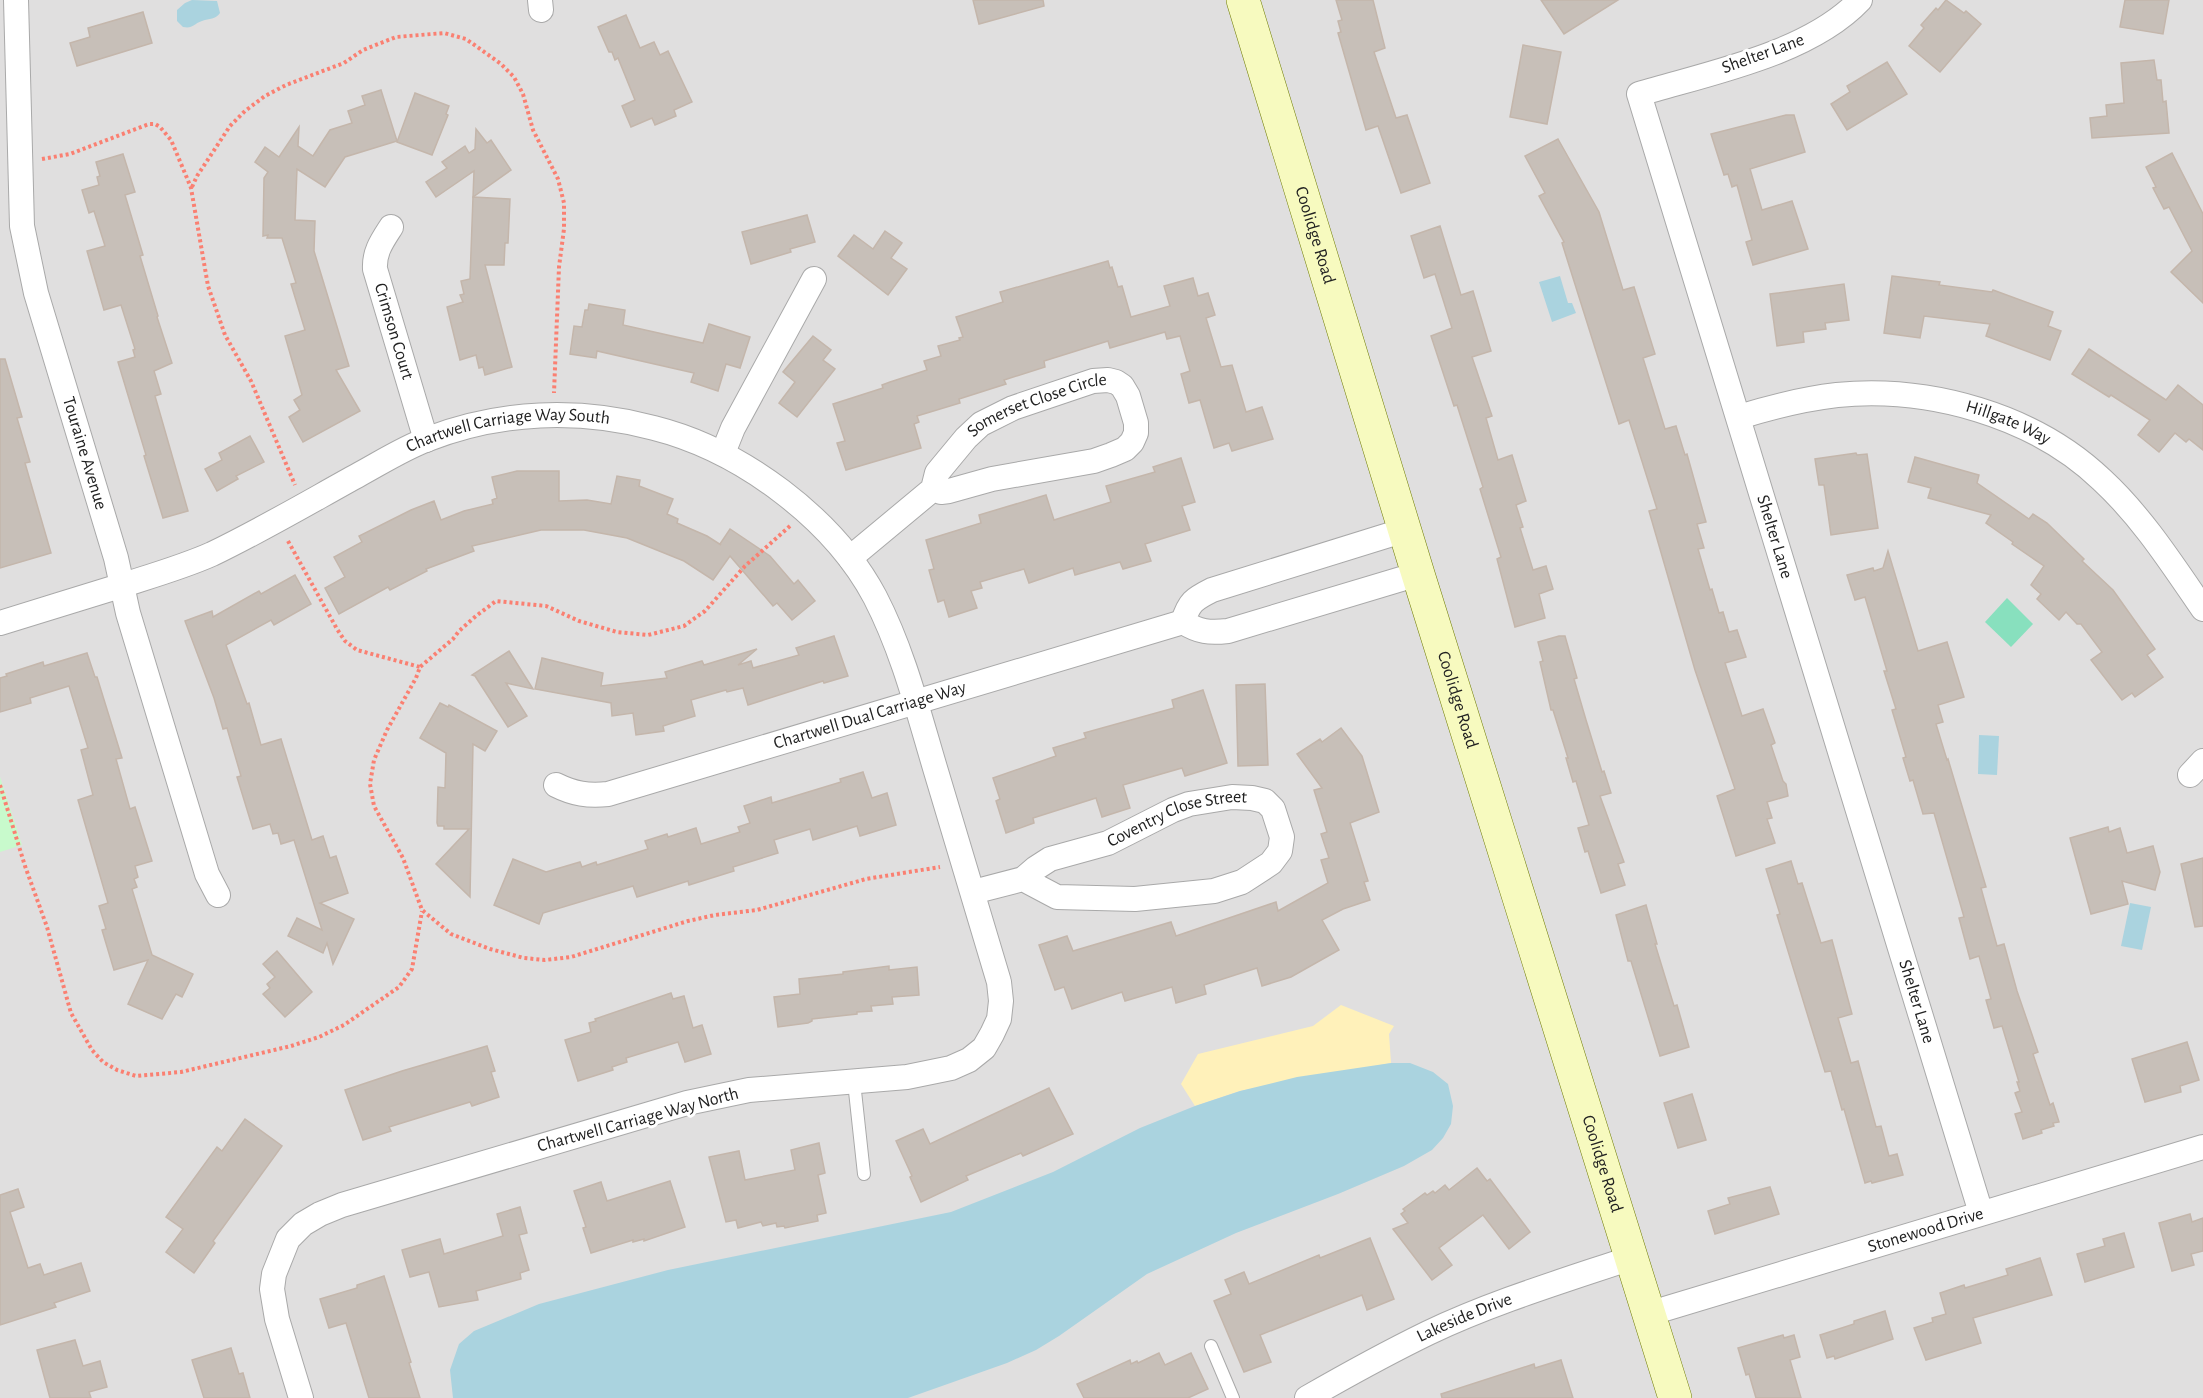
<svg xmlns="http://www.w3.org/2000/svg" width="2203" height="1398" font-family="'Alegreya Sans',sans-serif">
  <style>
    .residential { fill: #e0dfdf }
    .sand { fill: #fff1ba }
    .park { fill: #c8facc }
    .pitch { fill: #88e0be }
    .water { fill: #aad3df }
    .building { fill: #c7bfb8; stroke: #c4b6ab; stroke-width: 1.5 }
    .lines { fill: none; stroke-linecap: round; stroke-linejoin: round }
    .lane-casing { stroke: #a9a9a9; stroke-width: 14 }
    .street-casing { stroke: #a9a9a9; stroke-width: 26 }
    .secondary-casing { stroke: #707d05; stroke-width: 34 }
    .path { stroke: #fa8072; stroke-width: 4; stroke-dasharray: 3 3; stroke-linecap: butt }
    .lane { stroke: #fff; stroke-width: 12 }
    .street { stroke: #fff; stroke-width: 24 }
    .secondary { stroke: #f7fabf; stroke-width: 33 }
    .labels { text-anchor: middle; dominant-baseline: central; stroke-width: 6; stroke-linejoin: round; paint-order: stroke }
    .street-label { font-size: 18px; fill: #222; stroke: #fff }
  </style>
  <rect width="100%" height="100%" fill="#f2efe9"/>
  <rect class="residential" x="0" y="0" width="2203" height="1398"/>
  <polygon class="sand" points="1341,1005 1394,1026 1389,1034 1391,1063 1240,1091 1195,1106 1181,1084 1198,1054 1313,1026"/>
  <polygon class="park" points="0,777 22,845 0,852"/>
  <polygon class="pitch" points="2007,598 2033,624 2011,647 1985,622"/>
  <g class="water">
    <path d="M192,0L217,1L220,13C215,20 210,18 202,21C193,24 193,29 183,27L177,21V10L185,3Z"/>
    <polygon points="1560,276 1568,303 1572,303 1576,313 1552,322 1539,282"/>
    <polygon points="1979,735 1999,736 1997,775 1978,774"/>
    <polygon points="2130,903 2151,907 2142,950 2121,946"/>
    <polygon points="1391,1063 1410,1063 1433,1072 1448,1084 1453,1106 1451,1124 1443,1138 1432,1150 1404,1166 1338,1194 1236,1233 1147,1274 1059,1336 1036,1350 1007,1363 908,1398 453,1398 450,1370 459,1344 474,1331 539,1304 668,1270 951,1212 1053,1172 1140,1128 1195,1106 1240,1091 1297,1077"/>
  </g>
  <g class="building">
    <polygon points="973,0 1043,0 1044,6 979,24"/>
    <polygon points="1336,0 1373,0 1385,48 1374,52 1396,118 1407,115 1430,183 1401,193 1378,126 1366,130 1338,33 1341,32 1338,21 1342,20"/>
    <polygon points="1541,0 1618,0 1564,34"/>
    <polygon points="1946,0 1964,13 1966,11 1981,24 1940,72 1909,46 1924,28 1921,25 1936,8 1938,10"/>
    <polygon points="2125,0 2169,0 2163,34 2120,27"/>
    <polygon points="143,12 152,43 77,66 70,43 90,37 88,28"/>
    <polygon points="626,15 640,48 654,42 660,55 668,51 692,102 674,110 676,116 655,125 652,118 631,127 622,106 635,100 618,58 615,60 612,52 609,52 598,27"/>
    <polygon points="1523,45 1561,52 1547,124 1510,117"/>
    <polygon points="2154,60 2157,80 2161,80 2163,102 2166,101 2169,133 2092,138 2090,118 2107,116 2106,105 2124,103 2121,63"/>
    <polygon points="1887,62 1907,94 1847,130 1831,104 1850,92 1847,86"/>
    <polygon points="381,90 397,141 345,157 325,187 297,169 295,220 315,221 314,251 349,366 336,370 360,411 303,442 289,417 300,410 294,400 302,395 285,336 305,330 291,284 296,283 282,238 267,238 268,235 263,236 264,178 268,172 255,162 265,147 279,157 299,127 298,146 313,156 330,130 352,123 348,111 365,105 362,96"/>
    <polygon points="415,93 449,106 446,114 448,115 432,155 397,142"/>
    <polygon points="1786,115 1794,115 1805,152 1750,169 1762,210 1792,201 1808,249 1753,265 1746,242 1752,240 1737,185 1732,187 1728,174 1724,175 1711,134"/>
    <polygon points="476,129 487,143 491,140 511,170 473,197 474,171 436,197 426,182 447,168 442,162 465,146 469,153 475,149"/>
    <polygon points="1558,139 1599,212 1623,290 1634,287 1655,354 1643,358 1665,429 1676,426 1685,455 1687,454 1706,522 1697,524 1704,548 1698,549 1710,590 1712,589 1719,613 1723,612 1729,632 1737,630 1746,657 1725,663 1742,716 1763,709 1775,743 1771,745 1783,781 1786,784 1788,796 1767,802 1772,818 1767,819 1775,843 1736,856 1717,796 1735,789 1695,670 1649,511 1657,509 1629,420 1619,424 1562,243 1564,242 1539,196 1545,193 1525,156"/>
    <polygon points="2172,153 2203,214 2203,303 2171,272 2192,251 2169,207 2164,209 2153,188 2156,187 2146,167"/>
    <polygon points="123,154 135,192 125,195 143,255 140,256 158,316 157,317 172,363 154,371 161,394 155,396 188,511 163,518 144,456 146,455 118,362 135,357 133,350 135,349 121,305 104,310 87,251 105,246 94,211 89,213 82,190 99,185 97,177 100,176 96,162"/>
    <polygon points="473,197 510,199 508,243 505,243 504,265 485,265 512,367 485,375 483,367 479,368 476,355 460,360 447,307 463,302 460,295 464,294 461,281 470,279"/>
    <polygon points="807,215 815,242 790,249 791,252 751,264 742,232"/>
    <polygon points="1440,226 1461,295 1473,291 1491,351 1472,357 1492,416 1486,418 1498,460 1512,455 1526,501 1516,505 1523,527 1520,528 1533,570 1546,566 1553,589 1539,594 1545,618 1515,627 1497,559 1501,557 1480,489 1483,487 1457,405 1454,406 1431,336 1452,328 1435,274 1424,278 1411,236"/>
    <polygon points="885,231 902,243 891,258 907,269 888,295 838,256 854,235 873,249"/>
    <polygon points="1108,261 1110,268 1112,267 1118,287 1122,286 1131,317 1170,306 1164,286 1193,278 1198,296 1208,293 1215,315 1206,318 1221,367 1232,365 1246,412 1262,407 1273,439 1232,451 1229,443 1214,448 1200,400 1189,403 1181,374 1190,371 1180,336 1167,339 1165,332 1110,348 1108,341 1044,361 1045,367 1004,380 1006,384 959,399 960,403 917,416 919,422 914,424 921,448 846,470 837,443 845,441 833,404 883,388 882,385 890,382 927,370 924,361 941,356 938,346 960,340 959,338 963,337 956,317 1003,302 1000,292"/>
    <polygon points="1892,276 1940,282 1939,285 1992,292 1993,290 2053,312 2048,326 2061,331 2050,360 1986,336 1990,324 1924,316 1920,338 1884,333"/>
    <polygon points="1844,284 1849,320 1825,323 1826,329 1803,332 1804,342 1777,346 1770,294"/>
    <polygon points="589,304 625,310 623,325 703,343 709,324 750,337 740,368 726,364 718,391 691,382 694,373 597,351 596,358 570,354 574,326 582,327 585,310 588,310"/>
    <polygon points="813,336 831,350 823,360 835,369 797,417 779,403 795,382 783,372"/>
    <polygon points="2089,349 2166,400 2178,385 2203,405 2203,450 2189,439 2186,442 2175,433 2159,452 2138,435 2150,420 2111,395 2109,397 2072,374"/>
    <polygon points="0,359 5,359 22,417 17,418 30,462 25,463 51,553 0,568"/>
    <polygon points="250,436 264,462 236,476 238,479 217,491 205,469 222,460 219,453"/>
    <polygon points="1856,453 1857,455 1867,454 1878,528 1831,535 1824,485 1819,485 1815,459"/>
    <polygon points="1915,457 1979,475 1977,483 2029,519 2033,514 2047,523 2084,559 2082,561 2113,590 2155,649 2147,655 2163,677 2135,697 2132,693 2122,700 2091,660 2102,652 2081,624 2077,624 2066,612 2059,620 2037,599 2041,594 2031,585 2044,566 2012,544 2013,542 1986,523 1991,515 1928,498 1931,488 1908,482"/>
    <polygon points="1181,458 1195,502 1182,506 1190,530 1145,544 1151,561 1123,569 1120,562 1075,575 1073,568 1029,583 1024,569 980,582 982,588 971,591 977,608 949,617 944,600 938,602 929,570 934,569 926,540 981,523 979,515 1046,495 1054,520 1111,502 1106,486 1155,472 1153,467"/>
    <polygon points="517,471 559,471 559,501 587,500 611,504 617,476 640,480 639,486 673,499 667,514 678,519 677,523 707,536 721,545 720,544 730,529 770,556 794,584 798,580 815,601 792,620 777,603 773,606 730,556 713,580 684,561 627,538 584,530 541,530 472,546 474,551 426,569 427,571 390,590 388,587 339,614 325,588 345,577 334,557 362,542 359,536 411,510 434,501 441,520 464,511 493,504 492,500 497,498 492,477"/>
    <polygon points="1888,551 1918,651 1947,642 1964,697 1938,705 1943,722 1936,724 1947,760 1948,759 1986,887 1981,888 1997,946 2004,944 2017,991 2038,1052 2033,1054 2050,1105 2053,1103 2059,1122 2053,1123 2054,1126 2041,1130 2042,1133 2023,1139 2015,1114 2022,1112 2015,1093 2020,1091 2017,1082 2019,1082 2002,1026 1994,1028 1986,1000 1991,999 1979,956 1970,959 1959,918 1964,917 1934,813 1923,814 1913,780 1910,781 1903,758 1906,757 1892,710 1896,709 1884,671 1887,671 1865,597 1855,600 1847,575 1873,568 1874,571 1883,568"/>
    <polygon points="295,575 311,604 274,625 271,620 226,645 247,704 249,703 261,745 281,739 312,840 323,836 330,858 336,856 348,893 320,903 354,919 333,964 327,943 323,953 288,936 297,918 322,930 294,840 281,844 278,833 273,834 270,824 253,829 237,777 241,776 227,728 223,729 214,698 185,621 212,611 213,617 259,591 261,594"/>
    <polygon points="834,636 848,676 824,683 823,681 748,705 743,688 727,692 726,690 691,700 695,716 663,726 664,731 636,735 633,713 612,716 611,703 535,689 542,658 603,673 601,686 667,678 665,672 702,661 704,665 757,649 738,665 751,661 753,668 799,655 796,648"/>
    <polygon points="1559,636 1565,636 1577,678 1574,679 1586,720 1602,772 1604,771 1611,793 1600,796 1624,862 1618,864 1625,885 1601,893 1588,851 1585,852 1578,828 1589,825 1576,781 1573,782 1566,758 1568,758 1553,710 1551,710 1540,662 1543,661 1538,642"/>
    <polygon points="509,651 533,689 506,683 527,716 508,727 475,676 472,675"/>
    <polygon points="87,653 95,677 97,677 122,758 116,759 130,809 135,807 152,861 135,866 138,877 134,879 137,887 132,889 152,955 193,974 182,997 176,994 162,1019 128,1004 148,960 114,970 102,930 106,929 99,906 108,903 78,800 93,795 81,750 88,748 69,686 30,698 31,703 0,712 0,678 7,676 6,674 43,662 44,666"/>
    <polygon points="1265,684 1268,765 1238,766 1236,685"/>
    <polygon points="1203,690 1227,763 1185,776 1182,768 1123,785 1130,808 1102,817 1096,798 1033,818 1034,823 1006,833 996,801 1000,799 993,778 1056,756 1053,748 1086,738 1084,733 1174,708 1172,700"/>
    <polygon points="440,703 448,707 449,705 497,731 485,751 473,744 470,897 436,864 469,829 444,829 444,826 438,826 437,823 438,787 445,788 446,753 420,738"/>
    <polygon points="1341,728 1362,756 1379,812 1350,823 1368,881 1364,882 1370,900 1343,909 1322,920 1339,950 1291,977 1262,986 1257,968 1204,985 1206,994 1176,1003 1172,987 1125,1001 1122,992 1072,1009 1064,987 1055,990 1039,945 1067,936 1073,951 1171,922 1176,936 1276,902 1278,911 1328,883 1321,860 1329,858 1321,834 1327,832 1314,790 1322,788 1297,754 1320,739 1322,742"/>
    <polygon points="863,772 872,798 887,793 896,825 860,836 857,826 813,840 810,829 774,840 778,853 733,867 734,871 689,885 688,881 637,897 633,886 543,913 539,924 494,905 513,859 546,872 580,862 582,867 596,862 597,865 648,849 645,841 667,834 668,837 696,828 701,844 740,832 738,827 750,823 744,806 771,797 772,803 841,782 840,779"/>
    <polygon points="2108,827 2109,832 2120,828 2127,853 2153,846 2160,872 2155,890 2122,881 2128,904 2091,914 2070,838"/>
    <polygon points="2203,858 2203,926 2195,927 2181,864"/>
    <polygon points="1791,861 1798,884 1802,883 1821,943 1832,940 1852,1014 1838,1018 1851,1063 1858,1061 1876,1127 1881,1126 1889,1156 1897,1154 1903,1175 1872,1183 1871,1181 1865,1183 1844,1109 1842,1110 1831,1071 1825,1072 1777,915 1780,914 1766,869"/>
    <polygon points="1646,905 1657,944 1655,944 1674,1006 1677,1005 1689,1047 1660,1056 1631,961 1628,961 1616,915"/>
    <polygon points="277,951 312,992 285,1017 263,994 270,988 267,984 275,977 263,964"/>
    <polygon points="889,966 889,970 917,967 919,995 892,997 893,1004 871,1006 872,1011 857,1012 857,1014 812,1019 812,1021 808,1023 778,1027 774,997 800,994 799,979 843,974 843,972"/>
    <polygon points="671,993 673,999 684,996 693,1028 702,1025 711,1054 685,1062 678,1042 626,1058 627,1062 612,1067 613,1070 578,1081 565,1040 591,1032 589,1023 596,1021 595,1019"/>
    <polygon points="2187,1042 2199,1080 2180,1086 2181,1092 2145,1102 2132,1059"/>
    <polygon points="487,1046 495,1071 491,1072 499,1097 472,1106 470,1102 389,1127 391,1131 363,1140 345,1090 402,1071"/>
    <polygon points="1049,1088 1073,1134 1023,1156 1021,1153 966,1176 968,1180 921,1202 910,1177 912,1176 896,1141 923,1129 930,1144"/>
    <polygon points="1692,1094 1706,1140 1678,1148 1664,1103"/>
    <polygon points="245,1119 282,1146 213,1241 215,1243 194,1273 166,1252 183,1229 166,1217 217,1147 222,1151"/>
    <polygon points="819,1143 825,1173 818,1175 826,1213 817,1215 818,1221 785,1228 784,1226 777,1227 776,1223 763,1226 761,1222 738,1228 736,1220 726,1222 709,1157 739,1151 745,1180 795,1170 791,1150"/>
    <polygon points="1477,1168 1487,1181 1490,1179 1530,1232 1509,1249 1483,1215 1439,1248 1452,1265 1432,1280 1393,1229 1408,1223 1401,1214 1405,1211 1403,1209 1425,1193 1427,1195 1433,1191 1435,1193 1445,1185 1449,1190"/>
    <polygon points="670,1181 685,1227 644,1241 644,1239 633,1242 633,1240 591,1253 583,1228 586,1227 574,1191 601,1182 607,1201"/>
    <polygon points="1770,1187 1779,1214 1715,1234 1708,1211 1730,1204 1728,1198"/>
    <polygon points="18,1189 24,1207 10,1212 28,1268 40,1264 44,1275 81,1263 90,1291 54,1303 56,1307 0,1325 0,1195"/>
    <polygon points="520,1207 527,1233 519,1235 529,1270 520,1273 521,1279 476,1291 478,1300 439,1307 429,1272 410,1277 402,1250 440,1239 444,1254 503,1236 497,1214"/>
    <polygon points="2190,1214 2192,1222 2203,1218 2203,1251 2191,1254 2194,1265 2172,1271 2159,1223"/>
    <polygon points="2124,1233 2134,1267 2085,1282 2077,1254 2105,1246 2103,1239"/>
    <polygon points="1370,1238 1394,1299 1367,1310 1362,1295 1260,1335 1271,1362 1244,1372 1214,1301 1231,1294 1225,1280 1244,1272 1249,1284 1319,1255 1320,1258"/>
    <polygon points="2040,1258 2052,1295 1973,1318 1981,1343 1926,1360 1914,1328 1933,1322 1932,1318 1946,1314 1940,1293 1964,1285 1965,1288 2008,1275 2006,1269"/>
    <polygon points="384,1276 411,1362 409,1363 420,1398 369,1398 346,1323 329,1328 320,1299 357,1288 357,1285"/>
    <polygon points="1885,1311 1893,1339 1835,1359 1834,1356 1827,1358 1820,1335 1854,1324 1854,1321"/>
    <polygon points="1783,1335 1784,1338 1794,1335 1800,1357 1790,1360 1801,1398 1756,1398 1749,1374 1746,1375 1738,1348"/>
    <polygon points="75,1340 83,1366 100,1361 107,1387 89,1392 91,1398 50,1398 37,1350"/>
    <polygon points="231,1348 239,1374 243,1373 250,1398 204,1398 192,1360"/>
    <polygon points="1159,1353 1165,1365 1191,1353 1208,1389 1188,1398 1084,1398 1077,1384 1130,1360 1131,1364 1137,1361 1138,1363"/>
    <polygon points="1561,1360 1573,1398 1442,1398 1441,1394 1534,1364 1535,1368"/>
  </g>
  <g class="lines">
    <defs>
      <g id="lane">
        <polyline points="854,1082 864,1174"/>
        <polyline points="1211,1346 1233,1398"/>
      </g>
      <g id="street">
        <path id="s1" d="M16,0L22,226L36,293L116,558L128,613L207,874L218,895"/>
        <polyline points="540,0 541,10"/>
        <path id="s2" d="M1860,0C1809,54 1709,73 1639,94L1981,1213"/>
        <path id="s3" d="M391,227C382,241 374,252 375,269L426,440"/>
        <path id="s4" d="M1739,417C1771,407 1803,399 1837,395C1929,386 2034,415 2102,480C2142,517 2172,564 2203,609"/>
        <polyline points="723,453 733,428 814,279"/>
        <path d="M1405,530L1212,590C1194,599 1189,602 1183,622C1199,632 1209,633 1228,631L1418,574"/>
        <path id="s5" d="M850,558L933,489L937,473L966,438L981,424L1013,408L1093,381L1108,380L1116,382L1122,386L1128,396L1136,423V433L1132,442L1125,449L1111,455L1094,461L992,479L949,491L941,492L933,489"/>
        <path id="s6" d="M0,623C40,611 80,598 120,586C151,576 183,567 212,554C262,530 311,501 360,474C382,462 404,448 428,439C500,411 579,408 654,428C741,450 833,518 875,597C903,651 918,711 935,768C957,840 978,911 999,982L1001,1001L999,1019L992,1034L984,1048L969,1060L951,1068L907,1077L749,1090L687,1103L342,1205L320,1214L303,1224L288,1239L274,1274L272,1289L277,1319L301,1398"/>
        <polyline points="2190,775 2203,761"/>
        <path id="s7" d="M556,785C574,794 588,796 608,794L1183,622"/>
        <path id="s8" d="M973,892L1023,879L1036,868L1050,859L1108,843L1173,810L1189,804L1232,797L1252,798L1265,801L1273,809L1282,837L1280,851L1271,863L1242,882L1214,891L1135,899L1057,897L1023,879"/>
        <path id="s9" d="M1648,1314L2203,1147"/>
        <path id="s10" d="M1307,1398C1347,1375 1387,1353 1428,1333C1493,1302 1563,1281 1631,1258"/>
      </g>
      <g id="secondary">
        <path id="s11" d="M1243,0L1418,574L1675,1398"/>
      </g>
    </defs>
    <use href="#lane" class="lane-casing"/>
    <use href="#street" class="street-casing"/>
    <use href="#secondary" class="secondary-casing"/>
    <g class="path">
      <polyline points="42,159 70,154 149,124 155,124 160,127 171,140 187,178 191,188 208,286 225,335 251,381 295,485"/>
      <polyline points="192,187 197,176 230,126 245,111 265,96 286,85 344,63 363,50 396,37 444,33 466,39 501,64 514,77 523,94 533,130 558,179 564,203 564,229 559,267 554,393"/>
      <polyline points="790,526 745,566 705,611 684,626 648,635 617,632 579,621 546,606 496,601 476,616 459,631 453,639 420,667 416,678 387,730 374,760 370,784 374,806 403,858 422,910 451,934 490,949 524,958 545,960 571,957 688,921 715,915 757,910 866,879 940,867"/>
      <polyline points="288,541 337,629 345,641 357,650 420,667"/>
      <polyline points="0,785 25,866 47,927 71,1013 92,1050 103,1062 117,1070 136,1076 181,1072 291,1046 319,1037 344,1025 399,987 412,969 422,911"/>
    </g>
    <use href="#lane" class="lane"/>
    <use href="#street" class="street"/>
    <use href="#secondary" class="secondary"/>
  </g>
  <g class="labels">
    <g class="street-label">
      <text transform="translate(1763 54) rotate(-20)">Shelter Lane</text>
      <text stroke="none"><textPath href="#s11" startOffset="246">Coolidge Road</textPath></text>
      <text stroke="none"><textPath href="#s3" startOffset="111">Crimson Court</textPath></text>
      <text stroke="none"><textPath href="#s5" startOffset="250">Somerset Close Circle</textPath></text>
      <text stroke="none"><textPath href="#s4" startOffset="276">Hillgate Way</textPath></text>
      <text stroke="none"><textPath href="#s6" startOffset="549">Chartwell Carriage Way South</textPath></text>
      <text stroke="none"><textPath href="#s1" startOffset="462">Touraine Avenue</textPath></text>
      <text stroke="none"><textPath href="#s2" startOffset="706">Shelter Lane</textPath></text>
      <text stroke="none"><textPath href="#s11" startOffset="732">Coolidge Road</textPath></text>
      <text stroke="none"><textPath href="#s7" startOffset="327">Chartwell Dual Carriage Way</textPath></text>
      <text stroke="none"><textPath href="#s8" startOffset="220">Coventry Close Street</textPath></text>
      <text stroke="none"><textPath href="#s2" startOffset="1192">Shelter Lane</textPath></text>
      <text transform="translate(638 1120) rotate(-15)">Chartwell Carriage Way North</text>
      <text stroke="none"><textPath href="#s11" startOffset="1218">Coolidge Road</textPath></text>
      <text stroke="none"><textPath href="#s9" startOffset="290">Stonewood Drive</textPath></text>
      <text stroke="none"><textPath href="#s10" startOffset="177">Lakeside Drive</textPath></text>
    </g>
  </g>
</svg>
